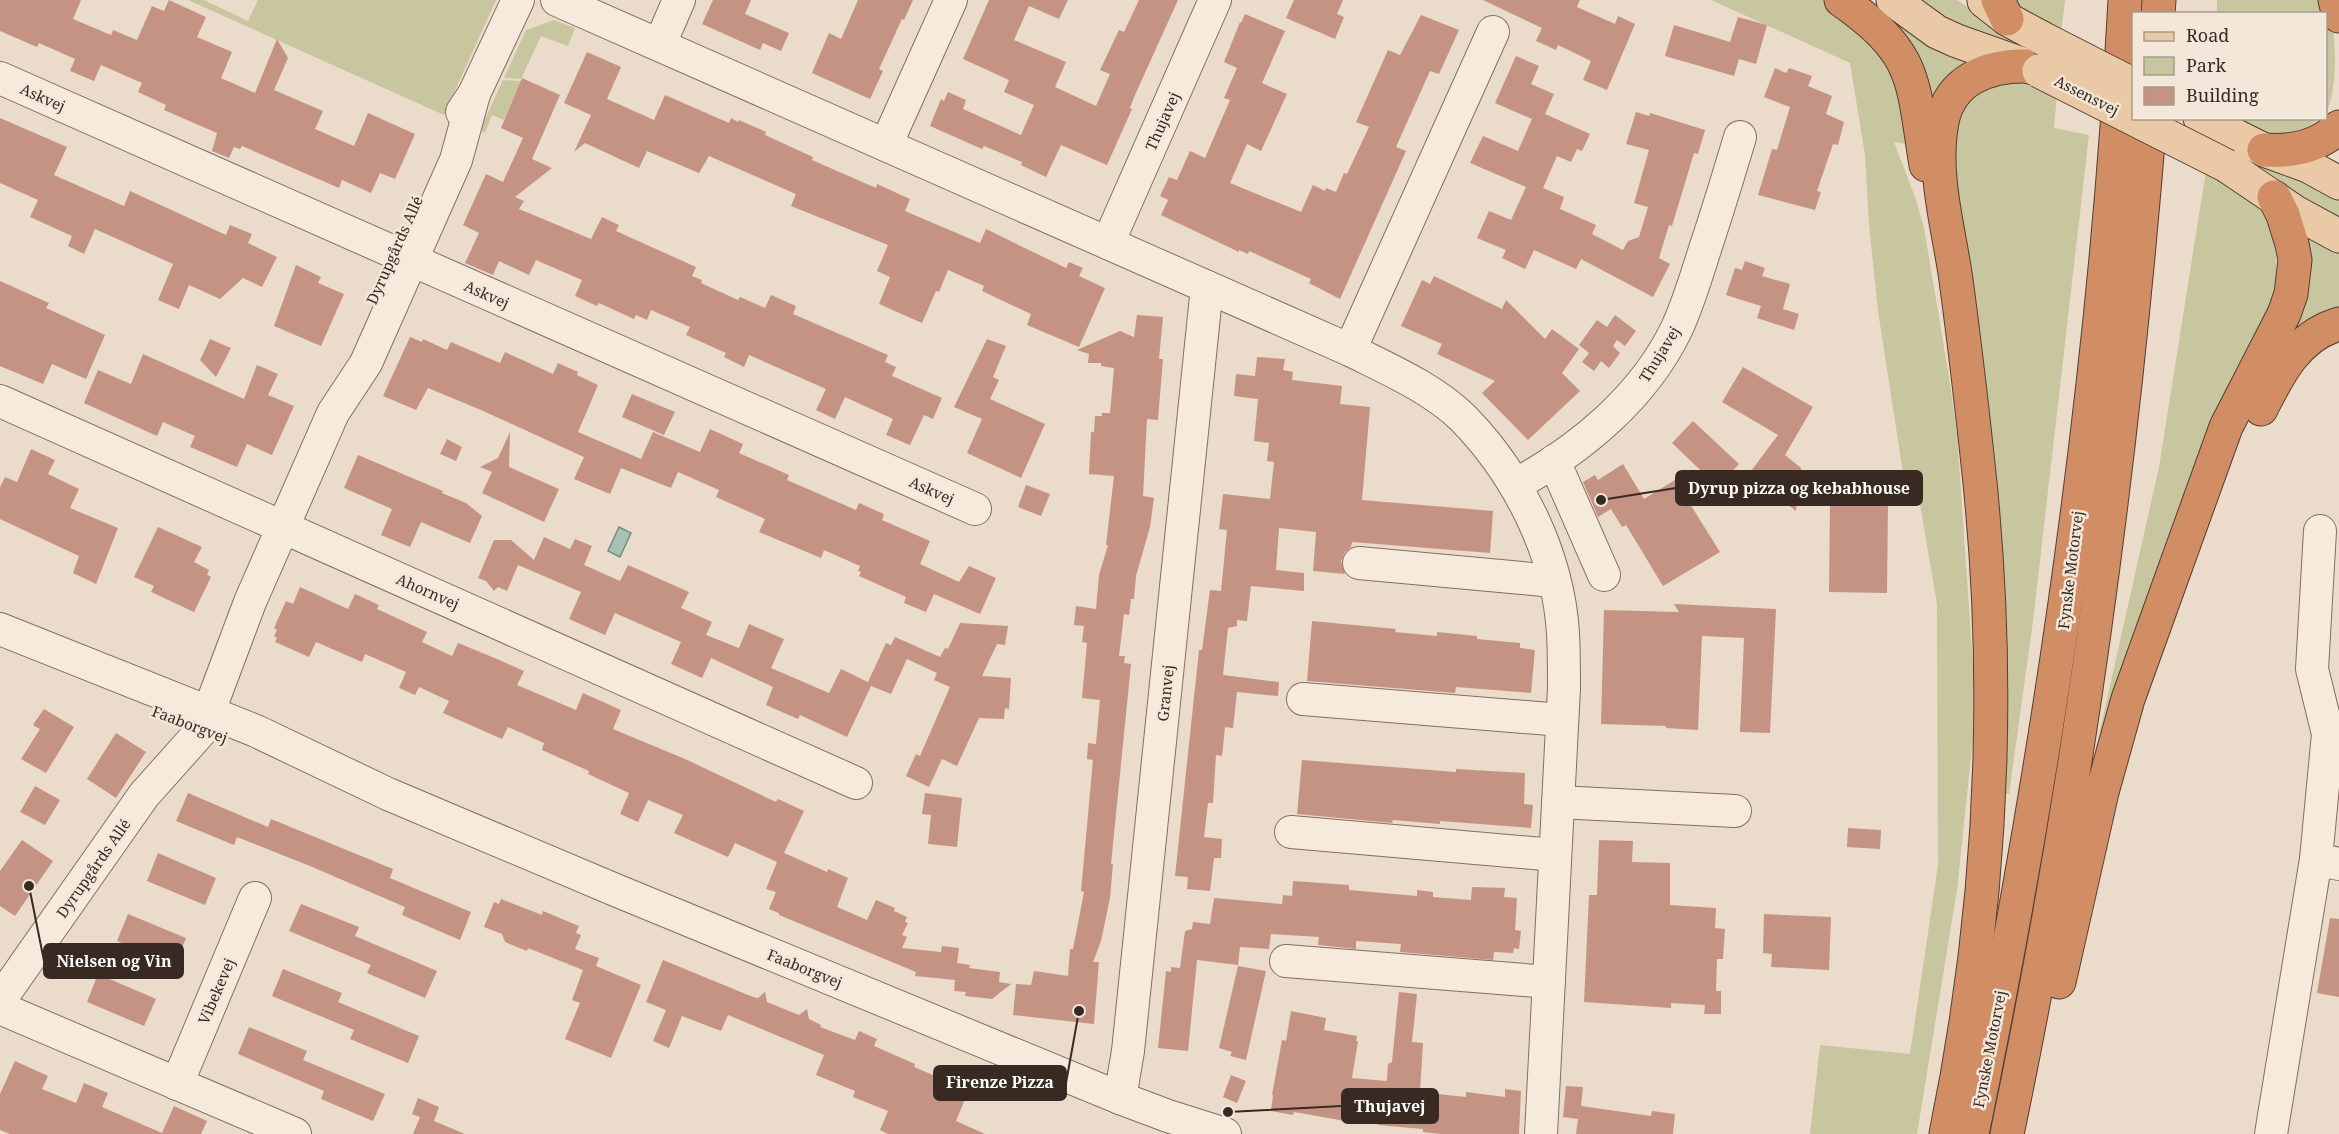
<svg xmlns="http://www.w3.org/2000/svg" width="2339" height="1134" font-family="'Noto Serif',serif">
  <style>
    .green { fill: #c8c69e }
    .water { fill: #aac0b5; stroke: #718e81; stroke-width: 1.5 }
    .building { fill: #c59383 }
    .lines { fill: none; stroke-linecap: round; stroke-linejoin: round }
    .minor-casing { stroke: #866d60; stroke-width: 34 }
    .major-casing { stroke: #543d33; stroke-width: 35 }
    .highway-casing { stroke: #543d33; stroke-width: 35 }
    .minor { stroke: #f6eadc; stroke-width: 32 }
    .major { stroke: #eac9a6; stroke-width: 33 }
    .highway { stroke: #d18e64; stroke-width: 33 }
    .major-bridge-casing { stroke: #543d33; stroke-width: 35; stroke-linecap: butt }
    .major-bridge { stroke: #eac9a6; stroke-width: 33 }
    .labels { text-anchor: middle; dominant-baseline: central; stroke-width: 5; stroke-linejoin: round; paint-order: stroke }
    .street-label { font-size: 15px; fill: #382922; stroke: #f3e7d9 }
    .leader { fill: none; stroke: #382922; stroke-width: 2 }
    .callout-dot { fill: #382922; stroke: #f3e7d9; stroke-width: 2 }
    .callout { fill: #382922; stroke: #382922; stroke-width: 2 }
    .callout-label { font-size: 16px; text-anchor: middle; font-weight: bold; fill: #fff }
  </style>
  <rect width="100%" height="100%" fill="#ebdbca"/>
  <g class="green">
    <polygon points="188,0 204,0 248,21 258,0 496,0 444,115"/>
    <polygon points="1711,0 1825,0 1885,46 1916,145 1894,142 1915,197 1924,228 1949,377 1957,434 1974,679 1973,738 1957,890 1917,1134 1810,1134 1820,1045 1910,1054 1938,865 1937,604 1920,504 1907,499 1878,311 1869,224 1865,155 1850,63"/>
    <polygon points="1854,0 1871,0 1891,18 1980,63 1935,118"/>
    <polygon points="1915,0 1957,0 2032,48 2030,54 1962,29"/>
    <polygon points="2013,0 2065,0 2061,33 2019,8"/>
    <path d="M2217,0H2328C2336,30 2339,87 2326,113V14L2217,13Z"/>
    <polygon points="554,20 575,28 568,46 541,36 521,79 504,78 526,30"/>
    <polygon points="503,80 521,81 504,120 492,115 485,133 480,130"/>
    <path d="M2022,80L2057,95L2054,128L2089,135L2033,621L2009,794L2000,793L1951,172C1955,141 1954,99 1989,85C1999,82 2012,82 2022,80Z"/>
    <path d="M2231,119H2319C2286,143 2265,134 2231,119Z"/>
    <polygon points="2234,149 2320,187 2339,200 2339,220 2283,188"/>
    <path d="M2206,171C2219,179 2234,186 2246,195C2281,221 2278,264 2274,302L2104,742L2096,748L2159,467Z"/>
    <path d="M2308,238L2339,251V310L2290,339C2305,300 2313,281 2308,238Z"/>
  </g>
  <polygon class="water" points="619,527 631,533 620,557 608,551"/>
  <g class="building">
    <polygon points="0,0 81,0 73,19 111,35 113,30 137,40 152,6 164,11 169,0 206,17 197,37 232,52 221,78 255,93 277,39 288,58 274,90 323,111 315,129 354,146 368,113 415,134 395,179 380,173 371,193 342,180 339,188 242,146 240,149 234,147 229,158 212,151 217,133 164,110 166,105 138,92 142,83 101,65 94,81 70,71 75,59 39,43 37,47 0,31"/>
    <polygon points="713,0 751,0 745,14 789,33 781,51 763,43 760,50 702,24"/>
    <polygon points="858,0 913,0 904,20 902,19 879,69 883,71 870,99 812,73 829,33 841,39"/>
    <polygon points="989,0 1068,0 1059,19 1029,6 1014,40 1066,62 1055,87 1096,106 1110,74 1100,70 1119,30 1124,32 1139,0 1178,0 1135,95 1130,108 1132,109 1107,165 1061,145 1046,177 1021,165 1022,162 984,146 982,149 930,126 941,99 944,101 948,92 966,100 963,109 1021,135 1034,105 1004,92 1009,80 963,59"/>
    <polygon points="1294,0 1343,0 1337,14 1344,17 1335,39 1286,18"/>
    <polygon points="1483,0 1580,0 1577,7 1615,24 1618,16 1635,24 1607,90 1583,80 1591,61 1558,45 1556,50 1536,41 1542,28"/>
    <polygon points="1245,14 1285,31 1262,83 1287,94 1261,151 1247,144 1230,183 1301,212 1313,185 1325,191 1326,188 1336,192 1344,173 1347,174 1369,127 1356,122 1388,50 1400,55 1421,15 1459,30 1439,74 1430,71 1396,147 1406,151 1340,299 1309,283 1311,279 1249,251 1248,254 1239,250 1239,252 1161,215 1168,200 1160,196 1169,177 1177,180 1190,151 1205,158 1230,100 1224,98 1237,68 1224,62 1240,22 1241,23"/>
    <polygon points="1738,17 1767,25 1756,64 1739,59 1734,76 1665,56 1674,25 1730,42"/>
    <polygon points="587,52 621,67 607,99 654,120 665,95 729,123 731,118 738,122 739,120 766,132 765,135 813,157 812,160 876,188 877,184 910,199 905,211 980,243 986,229 1066,268 1069,262 1083,268 1079,276 1105,288 1079,347 1027,325 1031,314 982,291 984,286 948,270 939,292 936,291 922,323 879,304 890,277 877,271 888,245 791,206 796,194 709,156 699,173 647,151 639,168 585,143 574,152 591,115 564,103"/>
    <polygon points="1516,56 1539,66 1531,84 1554,94 1545,114 1590,134 1582,151 1577,149 1571,162 1557,156 1543,188 1564,197 1560,209 1596,225 1592,234 1623,250 1628,241 1639,237 1648,207 1634,203 1649,150 1626,144 1636,112 1649,116 1650,113 1705,130 1698,154 1694,153 1672,226 1669,225 1659,258 1670,264 1653,297 1581,259 1576,269 1534,250 1525,269 1502,258 1506,250 1477,238 1489,211 1511,220 1526,187 1470,163 1483,136 1518,151 1532,119 1495,103"/>
    <polygon points="1775,68 1786,73 1789,68 1812,76 1808,86 1832,96 1826,114 1844,122 1838,145 1833,144 1817,191 1821,192 1815,210 1758,195 1772,149 1777,150 1790,107 1764,97"/>
    <polygon points="522,78 560,95 532,159 552,168 515,197 524,201 519,209 591,239 602,217 619,225 616,231 696,267 692,276 702,280 701,283 738,300 740,297 765,308 771,295 796,306 793,314 888,355 885,362 896,367 892,376 942,398 933,419 924,415 910,445 886,435 893,419 845,397 835,419 816,410 826,389 749,355 744,367 724,357 726,353 686,335 690,327 651,310 647,320 636,315 634,319 599,303 597,306 575,296 582,280 536,260 529,275 499,261 493,275 465,263 479,233 463,225 486,174 503,182 523,138 501,128"/>
    <polygon points="0,118 67,147 54,175 124,206 130,191 226,235 230,225 252,234 248,243 277,257 262,287 243,278 220,299 189,285 179,309 158,300 173,264 95,229 84,254 68,246 72,236 30,217 38,200 0,183"/>
    <polygon points="1745,261 1765,268 1762,276 1790,284 1783,309 1799,314 1794,330 1757,318 1761,306 1726,295 1735,268 1742,270"/>
    <polygon points="296,265 321,277 318,283 344,294 321,346 274,326"/>
    <polygon points="1434,276 1502,309 1506,300 1545,339 1552,329 1579,349 1562,373 1580,391 1528,440 1482,393 1495,381 1437,354 1442,344 1401,326 1422,280 1430,284"/>
    <polygon points="0,281 49,303 46,308 105,335 86,379 52,364 43,384 0,366"/>
    <polygon points="1137,315 1163,317 1159,359 1163,359 1158,420 1147,419 1143,496 1154,498 1150,527 1136,576 1134,599 1131,599 1129,615 1124,614 1119,656 1125,656 1124,663 1131,664 1111,864 1113,864 1110,898 1101,941 1093,962 1099,962 1094,1024 1013,1015 1016,984 1031,985 1034,971 1068,976 1070,949 1073,949 1084,892 1081,891 1093,760 1087,759 1088,743 1096,744 1100,700 1082,698 1087,643 1082,642 1084,626 1074,625 1076,606 1096,609 1099,575 1108,545 1106,545 1114,476 1089,474 1091,432 1094,432 1095,416 1102,416 1102,413 1110,413 1114,368 1101,366 1101,363 1088,363 1089,354 1077,350 1120,331 1134,337"/>
    <polygon points="1615,315 1636,331 1625,346 1617,340 1613,346 1620,353 1609,368 1601,361 1594,371 1582,362 1589,353 1579,345 1597,320 1607,327"/>
    <polygon points="410,337 422,342 423,339 447,350 451,342 500,363 505,352 553,374 558,363 578,372 577,375 598,385 578,432 641,459 653,432 700,452 710,429 743,444 739,453 789,475 787,480 856,510 859,503 884,514 882,520 930,541 920,564 959,582 969,566 996,578 980,614 934,594 926,612 904,603 906,597 859,576 861,572 858,571 860,566 824,550 821,558 759,532 765,519 716,497 719,490 678,472 671,488 621,468 610,494 574,479 584,457 481,410 428,388 416,410 383,396"/>
    <polygon points="210,339 231,348 216,377 200,360"/>
    <polygon points="987,339 1006,346 993,377 999,380 990,399 1045,424 1021,478 967,453 982,419 954,407"/>
    <polygon points="143,354 244,399 257,365 278,374 268,395 294,406 272,455 247,444 237,467 190,447 195,436 163,422 157,436 84,403 98,370 131,384"/>
    <polygon points="1257,357 1285,359 1283,370 1293,372 1292,380 1342,386 1340,404 1370,407 1362,500 1493,511 1490,553 1352,542 1351,547 1345,552 1341,561 1345,574 1313,571 1316,532 1279,528 1276,570 1304,573 1304,591 1251,586 1247,621 1237,620 1237,626 1228,628 1223,675 1279,682 1278,696 1237,692 1233,728 1225,727 1222,756 1216,755 1213,803 1208,803 1204,837 1222,839 1221,858 1214,858 1210,891 1187,889 1188,877 1175,876 1199,650 1202,650 1210,590 1221,591 1227,530 1219,529 1223,494 1270,499 1274,462 1267,461 1269,443 1254,441 1258,399 1234,396 1236,374 1255,376"/>
    <polygon points="1743,367 1813,407 1785,455 1801,468 1796,511 1774,494 1777,490 1751,471 1778,435 1722,402"/>
    <polygon points="632,394 675,412 664,435 622,417"/>
    <polygon points="1693,421 1739,464 1718,487 1672,443"/>
    <polygon points="510,432 509,467 559,489 544,522 482,493 492,472 480,467 498,458"/>
    <polygon points="447,439 462,447 456,461 440,454"/>
    <polygon points="31,449 55,460 48,474 79,489 70,508 118,528 96,584 73,573 79,556 0,519 0,487 5,477 17,482"/>
    <polygon points="358,455 443,491 442,493 466,503 482,516 470,543 421,522 410,547 381,535 392,509 344,488"/>
    <polygon points="1623,464 1644,499 1675,480 1720,552 1663,586 1626,525 1622,527 1611,509 1598,517 1583,482 1595,475 1598,480"/>
    <polygon points="1026,485 1050,494 1041,516 1018,507"/>
    <polygon points="1830,502 1888,503 1887,593 1829,592"/>
    <polygon points="158,527 202,547 194,562 209,570 207,575 211,577 194,612 151,592 154,586 134,577"/>
    <polygon points="544,537 570,549 575,539 592,546 584,565 620,581 628,565 689,592 681,608 712,622 706,635 739,648 749,624 784,639 771,668 829,693 841,669 868,682 886,643 891,645 895,637 940,657 945,648 948,649 960,623 1008,626 1005,645 997,644 982,676 1011,678 1009,709 1005,708 1004,719 979,718 957,766 942,759 929,787 906,776 916,754 920,756 950,687 934,680 937,673 907,659 891,694 871,686 847,737 800,715 798,719 766,705 773,687 711,658 702,678 671,664 681,642 615,613 605,635 569,619 581,592 518,565 507,591 498,587 494,591 486,581 478,578 494,540 511,540 534,560"/>
    <polygon points="300,587 348,609 355,594 379,605 377,609 427,632 422,642 452,656 458,643 497,659 524,671 517,685 576,710 583,693 621,710 613,729 685,759 776,802 778,799 804,811 784,853 827,872 828,869 848,878 837,907 867,920 876,900 895,908 894,911 907,917 905,922 908,923 902,935 907,937 902,948 941,952 942,946 959,948 957,963 970,965 969,968 1000,972 999,982 1011,984 992,999 965,996 966,992 954,991 955,980 915,976 916,972 779,915 779,913 769,909 776,892 766,889 777,862 735,843 728,857 674,833 683,815 648,800 638,822 620,814 629,793 588,774 589,771 542,750 544,743 508,727 502,739 443,713 449,701 419,687 415,695 399,688 406,672 365,654 362,662 316,642 309,657 275,642 277,638 274,636 277,630 274,628 286,601 293,604"/>
    <polygon points="1674,604 1776,609 1770,733 1740,732 1744,638 1702,636 1698,730 1666,728 1666,726 1601,724 1604,610 1679,612"/>
    <polygon points="1312,621 1396,629 1395,632 1437,636 1437,632 1477,636 1477,639 1520,643 1520,648 1535,650 1531,693 1456,687 1455,693 1307,681"/>
    <polygon points="44,709 74,727 46,773 21,759 40,729 33,725 34,723"/>
    <polygon points="116,733 146,752 116,798 87,779"/>
    <polygon points="1302,760 1456,772 1456,769 1525,773 1524,804 1533,805 1531,828 1440,821 1440,824 1393,820 1392,823 1297,814"/>
    <polygon points="35,786 60,800 45,825 20,812"/>
    <polygon points="188,793 268,827 271,819 393,869 390,878 471,912 460,940 402,915 405,907 310,866 237,837 234,845 176,821"/>
    <polygon points="925,793 962,798 957,847 928,844 931,815 922,814"/>
    <polygon points="1848,828 1881,830 1880,849 1847,847"/>
    <polygon points="22,840 53,861 15,916 0,906 0,871"/>
    <polygon points="1599,840 1633,841 1632,862 1670,863 1670,905 1716,908 1715,928 1725,929 1723,959 1717,959 1716,991 1721,991 1721,1014 1704,1014 1705,1005 1671,1003 1671,1008 1584,1002 1589,895 1597,895"/>
    <polygon points="158,853 216,878 205,905 147,881"/>
    <polygon points="1293,881 1349,885 1349,890 1417,896 1417,890 1433,892 1433,897 1471,900 1472,887 1505,888 1504,897 1517,898 1515,930 1521,931 1519,949 1514,948 1513,953 1494,952 1493,960 1400,952 1401,944 1356,941 1356,949 1318,945 1319,937 1271,934 1269,949 1240,947 1238,965 1197,960 1188,1051 1158,1048 1166,971 1171,972 1171,967 1180,968 1185,931 1192,929 1193,922 1210,924 1214,898 1282,904 1283,895 1292,896"/>
    <polygon points="501,899 542,915 543,911 579,926 576,933 581,935 575,949 599,958 596,966 641,985 611,1058 565,1039 580,1003 572,1000 583,970 528,948 527,951 505,942 502,934 484,927 494,902 499,904"/>
    <polygon points="301,904 359,927 355,936 437,971 425,998 367,973 371,965 289,931"/>
    <polygon points="128,914 186,938 175,965 117,941"/>
    <polygon points="1764,914 1831,917 1829,970 1771,967 1772,954 1763,953"/>
    <polygon points="2330,918 2339,919 2339,997 2317,993"/>
    <polygon points="663,960 753,997 758,998 765,992 767,1002 799,1015 807,1009 809,1019 821,1025 820,1027 855,1040 859,1031 877,1039 874,1046 915,1064 914,1067 969,1090 956,1121 985,1134 888,1134 880,1130 888,1111 853,1097 855,1091 816,1075 824,1055 728,1015 721,1031 682,1016 669,1048 653,1041 666,1010 646,1002"/>
    <polygon points="1238,966 1266,971 1246,1060 1230,1056 1232,1052 1219,1048"/>
    <polygon points="283,969 342,993 338,1002 419,1036 408,1063 350,1039 354,1030 272,996"/>
    <polygon points="98,974 156,999 144,1026 87,1002"/>
    <polygon points="1399,992 1417,994 1412,1042 1423,1043 1420,1092 1466,1097 1466,1092 1505,1097 1505,1089 1521,1091 1519,1134 1441,1134 1423,1132 1423,1129 1378,1125 1380,1100 1349,1098 1345,1121 1294,1112 1293,1115 1271,1111 1273,1095 1272,1095 1282,1040 1286,1041 1291,1011 1326,1018 1324,1030 1357,1036 1356,1041 1358,1041 1352,1078 1387,1081 1388,1064 1392,1062"/>
    <polygon points="249,1027 307,1051 303,1060 385,1094 373,1121 321,1099 324,1091 238,1054"/>
    <polygon points="15,1061 48,1076 42,1089 76,1103 84,1083 108,1093 102,1107 162,1133 174,1106 207,1121 201,1134 10,1134 0,1130 0,1094"/>
    <polygon points="1231,1075 1246,1081 1237,1103 1223,1097"/>
    <polygon points="1566,1086 1583,1087 1581,1106 1651,1116 1652,1111 1675,1114 1673,1134 1576,1134 1578,1119 1563,1117"/>
    <polygon points="418,1098 439,1107 434,1121 465,1134 413,1134 420,1117 412,1114"/>
  </g>
  <g class="lines">
    <defs>
      <g id="minor">
        <path d="M557,0L1350,350C1388,369 1432,388 1463,418C1518,474 1558,554 1563,633C1564,651 1564,670 1564,688L1541,1134"/>
        <polyline points="660,44 679,0"/>
        <polyline points="0,78 975,509"/>
        <polyline points="462,112 474,94 518,0"/>
        <polyline points="886,145 951,0"/>
        <polyline points="1108,243 1215,0"/>
        <polyline points="1350,350 1493,32"/>
        <polyline points="0,401 856,783"/>
        <polyline points="1554,461 1604,575"/>
        <path d="M1515,485C1581,449 1644,397 1677,328C1689,302 1697,274 1706,246C1718,210 1729,174 1740,137"/>
        <polyline points="1359,563 1554,581"/>
        <polyline points="0,629 256,731 388,794 613,889 1120,1098 1168,1116 1225,1134"/>
        <polyline points="1303,699 1562,720"/>
        <polyline points="1558,802 1735,811"/>
        <polyline points="1291,832 1555,855"/>
        <polyline points="2316,859 2328,734 2312,669 2320,531"/>
        <polyline points="1286,961 1549,982"/>
        <polyline points="0,1000 144,795 202,730 250,602 333,413 366,363 456,160 474,94"/>
        <polyline points="0,1008 295,1134"/>
        <polyline points="177,1084 255,898"/>
        <polyline points="1120,1098 1128,1051 1207,287"/>
        <polyline points="2271,1134 2316,859 2339,864"/>
      </g>
      <g id="major">
        <polyline points="1893,0 1937,32 1957,41 2033,68"/>
        <polyline points="1984,1 2007,19 2042,38"/>
        <polyline points="2200,118 2264,150 2308,166 2339,183"/>
        <polyline points="2227,166 2295,212 2339,236"/>
      </g>
      <g id="highway">
        <path d="M1841,0C1918,54 1912,79 1926,165"/>
        <polyline points="1998,0 2007,19"/>
        <polyline points="2335,0 2339,16"/>
        <polyline points="2158,14 2159,0"/>
        <path d="M2264,150C2293,152 2318,147 2339,127"/>
        <path d="M2261,409C2279,373 2297,336 2339,324"/>
        <polyline points="2059,982 2102,792 2128,699 2226,427 2284,314 2291,294 2295,260 2292,244 2283,215 2274,197"/>
        <path d="M1946,1134C1990,920 2002,701 1980,483C1973,416 1965,347 1956,280C1949,229 1932,174 1942,122C1950,79 1989,65 2028,66"/>
        <path d="M1972,1134C2049,760 2105,381 2125,0"/>
        <path d="M2007,1134C2077,799 2123,460 2150,118"/>
      </g>
    </defs>
    <use href="#minor" class="minor-casing"/>
    <use href="#major" class="major-casing"/>
    <use href="#highway" class="highway-casing"/>
    <use href="#minor" class="minor"/>
    <use href="#major" class="major"/>
    <use href="#highway" class="highway"/>
    <defs>
      <g id="major-bridge">
        <polyline points="2042,38 2134,85"/>
        <polyline points="2039,71 2227,166"/>
      </g>
    </defs>
    <use href="#major-bridge" class="major-bridge-casing"/>
    <use href="#major-bridge" class="major-bridge"/>
  </g>
  <g class="labels">
    <g class="street-label">
      <text transform="translate(2087 95) rotate(27)">Assensvej</text>
      <text transform="translate(43 97) rotate(24)">Askvej</text>
      <text transform="translate(1162 121) rotate(-66)">Thujavej</text>
      <text transform="translate(394 250) rotate(-66)">Dyrupgårds Allé</text>
      <text transform="translate(487 294) rotate(24)">Askvej</text>
      <text transform="translate(1659 354) rotate(-58)">Thujavej</text>
      <text transform="translate(932 490) rotate(24)">Askvej</text>
      <text transform="translate(2070 570) rotate(-83)">Fynske Motorvej</text>
      <text transform="translate(428 591) rotate(24)">Ahornvej</text>
      <text transform="translate(1165 693) rotate(-84)">Granvej</text>
      <text transform="translate(190 724) rotate(21)">Faaborgvej</text>
      <text transform="translate(93 868) rotate(-55)">Dyrupgårds Allé</text>
      <text transform="translate(805 968) rotate(22)">Faaborgvej</text>
      <text transform="translate(216 991) rotate(-67)">Vibekevej</text>
      <text transform="translate(1989 1049) rotate(-79)">Fynske Motorvej</text>
    </g>
  </g>
  <path class="leader" d="M1601 500L1676 488M29 886L44 961M1079 1011L1066 1083M1228 1112L1342 1106"/>
  <g class="callout-dot">
    <circle cx="1601" cy="500" r="6"/>
    <circle cx="29" cy="886" r="6"/>
    <circle cx="1079" cy="1011" r="6"/>
    <circle cx="1228" cy="1112" r="6"/>
  </g>
  <g class="callout">
    <rect x="1676" y="471" width="246" height="34" rx="6"/>
    <rect x="44" y="944" width="139" height="34" rx="6"/>
    <rect x="934" y="1066" width="132" height="34" rx="6"/>
    <rect x="1342" y="1089" width="96" height="34" rx="6"/>
  </g>
  <g class="callout-label">
    <text x="1799" y="494">Dyrup pizza og kebabhouse</text>
    <text x="114" y="967">Nielsen og Vin</text>
    <text x="1000" y="1088">Firenze Pizza</text>
    <text x="1390" y="1112">Thujavej</text>
  </g>
  <rect x="2132" y="12" width="195" height="108" fill="#f3e7d9" stroke="#a89b90" stroke-width="1.5"/>
  <rect x="2144" y="32" width="30" height="9" fill="#eac9a6" stroke="#a89b90" stroke-width="1.5"/>
  <text x="2186" y="42" font-size="18" fill="#382922">Road</text>
  <rect x="2144" y="57" width="30" height="18" fill="#c8c69e" stroke="#a89b90" stroke-width="1.5"/>
  <text x="2186" y="72" font-size="18" fill="#382922">Park</text>
  <rect x="2144" y="87" width="30" height="18" fill="#c59383" stroke="#a89b90" stroke-width="1.5"/>
  <text x="2186" y="102" font-size="18" fill="#382922">Building</text>
</svg>
